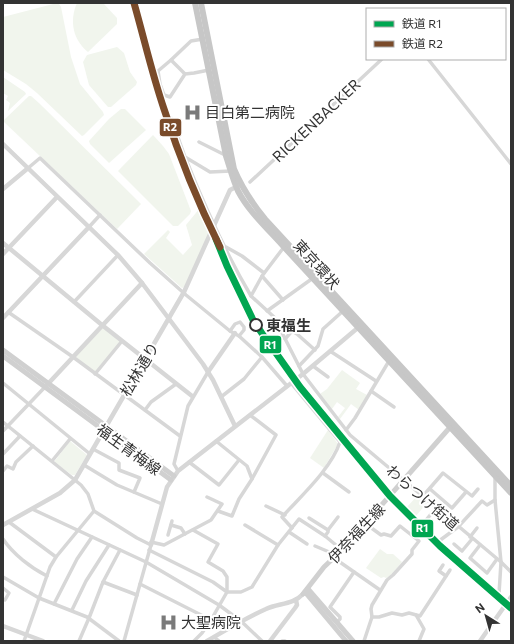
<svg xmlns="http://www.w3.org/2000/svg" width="514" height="644" font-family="Commissioner,'Noto Sans JP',sans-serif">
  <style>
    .green { fill: #f1f5ed }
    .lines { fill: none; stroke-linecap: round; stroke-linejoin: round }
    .minor { stroke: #d7d7d7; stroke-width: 3.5 }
    .tertiary { stroke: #d7d7d7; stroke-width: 4.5 }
    .secondary { stroke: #d0d0d0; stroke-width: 5 }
    .trunk { stroke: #c7c7c7; stroke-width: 6 }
    .rail-1-casing { stroke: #fff; stroke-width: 10 }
    .rail-2-casing { stroke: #fff; stroke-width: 10 }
    .rail-1 { stroke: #00a651; stroke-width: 7 }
    .rail-2 { stroke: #7a4b2a; stroke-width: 7 }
    .stop-dot { fill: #fff; stroke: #333; stroke-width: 2 }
    .labels { text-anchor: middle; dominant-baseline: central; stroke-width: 4; stroke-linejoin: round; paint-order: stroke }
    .poi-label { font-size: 15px; fill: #333; stroke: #fff; text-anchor: start }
    .street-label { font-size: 15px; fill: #333; stroke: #fff }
    .stop-label { font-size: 15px; font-weight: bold; fill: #333; stroke: #fff; text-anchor: start }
    .line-badge { stroke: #fff; stroke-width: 1.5 }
    .badge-label { font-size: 11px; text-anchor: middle; font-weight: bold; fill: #fff }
  </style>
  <rect width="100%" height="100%" fill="#fff"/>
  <g class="green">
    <polygon points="57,3 59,4 61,7 71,57 80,84 103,112 104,115 84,135 82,136 37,93 26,84 3,70 3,17"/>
    <path d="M77,3H103L117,18V24L88,52C73,40 69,21 77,3Z"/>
    <polygon points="117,47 124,53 130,72 137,82 136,85 111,107 108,107 89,85 83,62 87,55"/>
    <polygon points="3,77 25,92 26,94 8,111 10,103 6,100 8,96 3,93"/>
    <polygon points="29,96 31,96 40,104 141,204 117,229 3,121"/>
    <polygon points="121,109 125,109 146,130 109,163 90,144 89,141 109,119"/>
    <polygon points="153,135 163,146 169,154 191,211 190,214 178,226 173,226 118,171"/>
    <polygon points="200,208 210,231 185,287 182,288 144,254 168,230 170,232 166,238 183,255 192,245 186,225"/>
    <polygon points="103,328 120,341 120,342 95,372 77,358 76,356"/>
    <polygon points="342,370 360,383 356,389 367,395 359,410 351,404 340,419 338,417 345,408 337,402 332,409 320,394 327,389"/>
    <polygon points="328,430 338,444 324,468 310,458"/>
    <polygon points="70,441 87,455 75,475 72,475 54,462"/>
    <polygon points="418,495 427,503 415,517 406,508"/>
    <polygon points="380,549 387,554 393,554 402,562 390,576 386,578 384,577 381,578 366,568"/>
  </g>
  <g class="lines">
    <g class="minor">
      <polyline points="428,59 511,164"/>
      <polyline points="171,60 191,41 203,39"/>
      <polyline points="185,74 171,60 158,71 160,84 164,95 170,97 185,74 194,73 209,70"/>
      <polyline points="171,118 185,157 210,172 231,171"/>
      <polyline points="199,142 225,155"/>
      <path d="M185,157C204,205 225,252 251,296L262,276L284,247"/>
      <polyline points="27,169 40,158 150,263 186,295 230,331 239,336 262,357 287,386"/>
      <polyline points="250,182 382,59"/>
      <polyline points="89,227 100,215"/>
      <polyline points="224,247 226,247 242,256 264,273"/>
      <polyline points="262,276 283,300"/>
      <polyline points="251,296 274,317 303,374 350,435 501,562"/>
      <polyline points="74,302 118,255"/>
      <polyline points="267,311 313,278"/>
      <polyline points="8,312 73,357 180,436"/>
      <polyline points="230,331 235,324 240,322 244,327 244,330 239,336"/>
      <polyline points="285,339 292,331 297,334 315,350"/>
      <polyline points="330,351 376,381"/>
      <polyline points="299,366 318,346 323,329 343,311"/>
      <polyline points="313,366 328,377"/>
      <polyline points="95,374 122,341"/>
      <polyline points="3,383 90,454"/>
      <path d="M291,383L340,442C331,469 301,496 282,517L292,528"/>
      <polyline points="371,391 394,407"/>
      <polyline points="221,397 244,379 262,357"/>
      <polyline points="145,410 151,402 176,384"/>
      <polyline points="3,422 81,485 88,494 94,511 137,538 151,545 124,641"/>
      <polyline points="346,430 355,418 389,361"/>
      <polyline points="3,431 45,387"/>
      <polyline points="216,441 247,466 252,479 276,435 250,415"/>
      <polyline points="93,449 119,463 119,470 140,478 134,492"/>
      <polyline points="3,454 20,436"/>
      <polyline points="52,461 70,439"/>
      <polyline points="189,462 219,485 239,460"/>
      <polyline points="84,465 117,485 162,504"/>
      <polyline points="3,471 7,466 13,469 16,462 33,446"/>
      <polyline points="178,471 174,464 188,406 208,372"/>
      <polyline points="323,473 349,492"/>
      <polyline points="495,477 495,500 501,562"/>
      <polyline points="430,489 452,508 466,492"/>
      <polyline points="423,496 443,473 472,496 478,489"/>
      <polyline points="266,506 285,515"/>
      <polyline points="436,508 422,525 439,541 458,527 482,501 487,505 495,500"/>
      <polyline points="32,509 146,562 219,605 242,622 262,641"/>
      <polyline points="218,511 232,516 239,499 252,479"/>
      <polyline points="309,518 328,530 328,532 325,536"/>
      <polyline points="9,522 56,557"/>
      <polyline points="171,525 181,528 185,534"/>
      <polyline points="245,525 278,545"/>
      <polyline points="328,530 338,517"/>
      <polyline points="289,532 307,544"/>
      <polyline points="168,535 172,521"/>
      <polyline points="470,537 477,528"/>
      <path d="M3,539C13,554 31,568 47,576"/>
      <polyline points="151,542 164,545 211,520 222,504 207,497"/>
      <polyline points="454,544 462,551 472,539"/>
      <polyline points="480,545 470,558 487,573 497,559"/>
      <polyline points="315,546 334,554 336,557"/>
      <polyline points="149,550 213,582 227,592 241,592 252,587 278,545 299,519 325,536 342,550"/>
      <polyline points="334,558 380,590"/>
      <polyline points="443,565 439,571 446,576"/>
      <polyline points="3,577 39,598 87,617 119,641"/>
      <polyline points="103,582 137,595"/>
      <polyline points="140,584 211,620 227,592 227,577 223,571 208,562 218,544 193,530"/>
      <polyline points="3,588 9,593 5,600"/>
      <polyline points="507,602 499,594 501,562 511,572"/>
      <polyline points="54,604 77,559 92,537"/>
      <polyline points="72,610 86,581 109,545"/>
      <polyline points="416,615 424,629 419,641"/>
      <polyline points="372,617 379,617 392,613 402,615 409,613 420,616 450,570"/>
      <polyline points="337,622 340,619 340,617 330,607 354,572"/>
      <polyline points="214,637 219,641"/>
      <polyline points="24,641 50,567 56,557 94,511"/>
      <polyline points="79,641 89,618 103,582 120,550"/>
      <polyline points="194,641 202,633 211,620"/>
      <polyline points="282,641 285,641"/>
      <polyline points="364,641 372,617 371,609 372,605 387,580 393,575 412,554 412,550 419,541 400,526 391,536 384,534 381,535 366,524"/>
    </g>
    <g class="tertiary">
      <polyline points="3,144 118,255 142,283 203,364 213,380 235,426"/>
      <polyline points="3,189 27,169"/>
      <polyline points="3,243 102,325 192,396"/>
      <polyline points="3,254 57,197"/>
      <polyline points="3,318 89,227"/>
      <polyline points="208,372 235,333"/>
      <polyline points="46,386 142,283"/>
      <polyline points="3,525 60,493 75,480 184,292 230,190 238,186"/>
      <polyline points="151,545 167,487 178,471 303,374 360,326"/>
      <polyline points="3,626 43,641"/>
      <path d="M207,641C226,630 246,618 266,609C278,603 293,605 303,594"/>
      <polyline points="270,641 295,608 297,605 296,600"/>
      <polyline points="480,641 511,597"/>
    </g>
    <g class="secondary">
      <polyline points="3,350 174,476"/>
      <polyline points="3,356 171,480"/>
      <polyline points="308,589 353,641"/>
      <polyline points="305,592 346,641"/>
      <polyline points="303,594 324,567 342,550 452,425"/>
    </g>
    <g class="trunk">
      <path d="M195,3L226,156C230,168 233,180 238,191C249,212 269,230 284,247L511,493"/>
      <path d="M201,3L234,169C242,188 252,203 265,219L511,486"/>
    </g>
    <defs>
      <polyline id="rail-1" points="216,239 227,266 254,322 300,387 390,496 440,546 511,608"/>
      <path id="rail-2" d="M134,3C144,38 152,74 164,109C179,156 198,203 220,247"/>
    </defs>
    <use href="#rail-1" class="rail-1-casing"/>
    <use href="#rail-2" class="rail-2-casing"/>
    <use href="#rail-1" class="rail-1"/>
    <use href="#rail-2" class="rail-2"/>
  </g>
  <defs>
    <symbol id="hospital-bare" viewBox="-9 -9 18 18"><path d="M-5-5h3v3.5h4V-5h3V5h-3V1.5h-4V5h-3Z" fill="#7a7a7a" stroke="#fff" stroke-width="2.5" paint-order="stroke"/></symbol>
  </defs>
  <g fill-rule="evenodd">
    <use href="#hospital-bare" x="180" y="100" width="25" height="25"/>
    <use href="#hospital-bare" x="156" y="610" width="25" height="25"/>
  </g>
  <circle class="stop-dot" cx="256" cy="325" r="6"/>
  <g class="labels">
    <g class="poi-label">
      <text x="205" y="112">目白第二病院</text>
      <text x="181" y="622">大聖病院</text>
    </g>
    <g class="street-label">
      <text transform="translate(316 120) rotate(-43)">RICKENBACKER</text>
      <text transform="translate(317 264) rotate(48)">東京環状</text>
      <text transform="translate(139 369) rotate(-59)">松林通り</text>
      <text transform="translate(129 449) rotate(36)">福生青梅線</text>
      <text transform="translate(423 497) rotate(41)">わらつけ街道</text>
      <text transform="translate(356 533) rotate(-47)">伊奈福生線</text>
    </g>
    <g class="stop-label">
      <text x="266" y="325">東福生</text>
    </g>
  </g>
  <g class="line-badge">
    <rect x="159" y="118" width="23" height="19" rx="4" fill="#7a4b2a"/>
    <rect x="259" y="335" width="23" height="19" rx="4" fill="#00a651"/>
    <rect x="411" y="519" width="23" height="19" rx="4" fill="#00a651"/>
  </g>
  <g class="badge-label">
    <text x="170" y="131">R2</text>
    <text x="270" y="349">R1</text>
    <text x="422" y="532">R1</text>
  </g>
  <rect width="514" height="644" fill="none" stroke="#333333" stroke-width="8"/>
  <rect x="366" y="8" width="140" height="52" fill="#ffffff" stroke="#adadad"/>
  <rect x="374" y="21" width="20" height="6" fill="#00a651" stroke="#adadad"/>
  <text x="402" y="28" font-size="12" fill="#333333">鉄道 R1</text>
  <rect x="374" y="41" width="20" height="6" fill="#7a4b2a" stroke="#adadad"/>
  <text x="402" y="48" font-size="12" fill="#333333">鉄道 R2</text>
  <g transform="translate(486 616) rotate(323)" stroke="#ffffff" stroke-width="3" paint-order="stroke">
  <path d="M0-3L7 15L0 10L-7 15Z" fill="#333333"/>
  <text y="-6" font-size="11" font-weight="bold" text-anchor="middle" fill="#333333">N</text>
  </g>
</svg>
